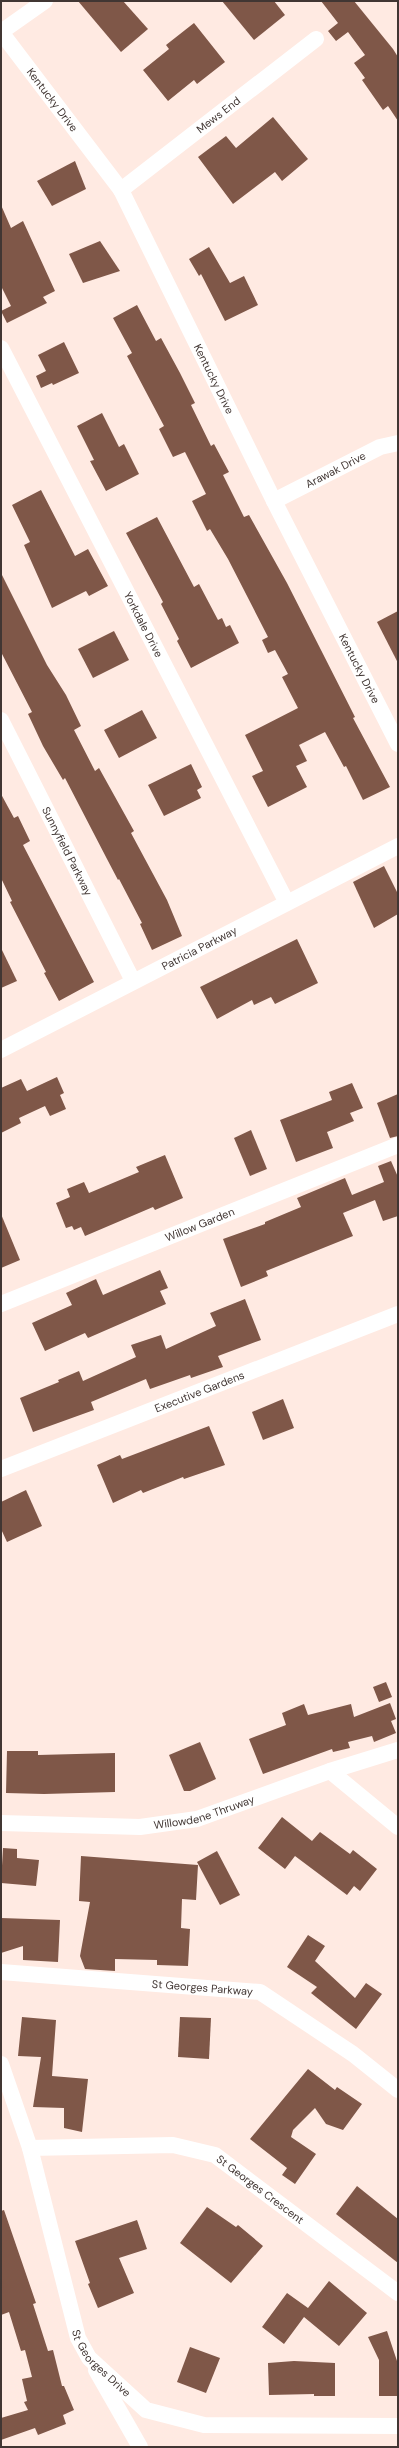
<svg xmlns="http://www.w3.org/2000/svg" width="399" height="2448" font-family="'DM Sans',sans-serif">
  <style>
    .building { fill: #7f5748 }
    .lines { fill: none; stroke-linecap: round; stroke-linejoin: round }
    .street { stroke: #fff; stroke-width: 16 }
    .labels { text-anchor: middle; dominant-baseline: central; stroke-width: 4; stroke-linejoin: round; paint-order: stroke }
    .street-label { font-size: 11px; fill: #413633; stroke: #fff }
  </style>
  <rect width="100%" height="100%" fill="#ffeae2"/>
  <g class="building">
    <polygon points="78,1 123,1 148,29 121,52"/>
    <polygon points="222,1 274,1 285,15 254,40"/>
    <polygon points="321,1 354,1 393,49 398,57 398,121 388,106 383,110 362,80 365,78 354,63 365,55 348,32 336,41 328,31 338,23"/>
    <polygon points="194,23 225,62 197,84 194,80 168,101 143,70 169,49 166,45"/>
    <polygon points="273,117 308,159 282,181 275,172 233,204 198,157 226,136 236,148"/>
    <polygon points="75,161 86,189 52,206 37,181"/>
    <polygon points="1,205 11,228 23,221 55,291 43,297 47,303 7,323 1,311 11,306 1,286"/>
    <polygon points="100,241 120,271 83,283 69,254"/>
    <polygon points="209,247 230,283 244,276 258,305 225,321 201,274 199,276 189,259"/>
    <polygon points="137,305 156,341 161,338 180,373 195,403 191,405 211,446 214,444 229,472 223,475 244,517 249,515 287,583 355,717 353,718 390,787 363,800 346,766 344,767 325,732 299,745 307,761 296,766 307,787 268,807 252,776 263,771 245,735 298,708 282,677 288,674 275,650 268,653 262,640 268,637 228,559 210,529 207,531 192,501 206,494 185,452 173,457 159,429 164,426 127,356 132,353 113,318"/>
    <polygon points="64,342 79,373 53,385 52,383 41,388 36,376 46,371 38,355"/>
    <polygon points="102,413 119,447 124,444 139,474 106,491 90,461 94,460 77,426"/>
    <polygon points="41,490 75,556 88,549 108,586 89,596 86,591 52,608 24,545 30,542 12,505"/>
    <polygon points="157,517 194,587 199,584 218,620 222,618 226,627 230,625 239,643 191,668 177,641 179,639 161,604 163,602 126,533"/>
    <polygon points="1,573 47,665 66,695 81,726 74,730 95,771 99,768 134,831 131,833 167,900 182,936 152,950 140,924 142,923 119,879 118,880 107,859 65,778 63,780 43,746 28,714 32,712 1,652"/>
    <polygon points="398,611 398,663 377,622"/>
    <polygon points="114,631 129,660 93,678 78,649"/>
    <polygon points="142,710 157,738 119,758 104,730"/>
    <polygon points="191,764 202,787 197,790 201,798 164,816 148,785"/>
    <polygon points="1,794 14,818 18,816 30,841 23,845 94,982 59,1001 44,973 46,972 10,902 12,901 1,878"/>
    <polygon points="384,866 398,894 398,914 374,928 353,882"/>
    <polygon points="297,939 318,983 275,1004 271,997 254,1005 252,1000 217,1019 200,987"/>
    <polygon points="1,948 17,981 1,988"/>
    <polygon points="57,1077 64,1093 60,1095 66,1109 50,1116 45,1106 19,1118 21,1123 1,1133 1,1088 21,1079 27,1091"/>
    <polygon points="352,1083 363,1108 350,1113 354,1121 327,1132 333,1148 296,1162 280,1120 332,1100 329,1092"/>
    <polygon points="398,1094 398,1136 390,1138 377,1103"/>
    <polygon points="251,1130 267,1169 250,1176 234,1138"/>
    <polygon points="165,1155 183,1198 155,1210 153,1207 85,1236 81,1227 74,1230 72,1226 66,1228 56,1203 70,1197 67,1189 84,1182 89,1193 139,1172 136,1167"/>
    <polygon points="391,1161 398,1177 398,1216 383,1221 375,1200 343,1213 353,1236 266,1271 268,1276 241,1287 223,1239 265,1224 265,1222 301,1207 297,1198 345,1178 352,1195 384,1182 378,1166"/>
    <polygon points="1,1214 20,1260 1,1268"/>
    <polygon points="160,1270 168,1288 160,1291 166,1304 88,1338 85,1333 45,1351 32,1323 72,1305 66,1293 96,1279 103,1295"/>
    <polygon points="245,1299 261,1340 218,1356 223,1367 191,1378 190,1375 150,1389 146,1379 91,1402 94,1410 33,1432 20,1398 59,1382 58,1380 79,1371 83,1381 136,1357 131,1345 161,1335 166,1349 216,1326 210,1313"/>
    <polygon points="283,1399 294,1428 263,1440 252,1412"/>
    <polygon points="209,1426 225,1465 184,1479 183,1477 143,1493 141,1490 113,1503 97,1465 120,1455 122,1459"/>
    <polygon points="26,1490 42,1526 7,1542 1,1529 1,1502"/>
    <polygon points="386,1682 392,1697 379,1702 373,1687"/>
    <polygon points="390,1703 396,1719 391,1721 396,1733 374,1742 372,1736 348,1742 350,1748 333,1752 332,1749 263,1774 249,1739 286,1725 282,1713 304,1704 308,1715 351,1704 354,1717"/>
    <polygon points="200,1742 216,1779 190,1791 184,1791 169,1755"/>
    <polygon points="7,1751 38,1751 38,1755 115,1753 115,1792 44,1794 6,1793"/>
    <polygon points="282,1817 312,1841 320,1832 350,1854 353,1850 377,1869 360,1891 354,1886 347,1895 295,1856 285,1869 258,1848"/>
    <polygon points="3,1848 17,1849 17,1858 39,1860 36,1886 1,1883"/>
    <polygon points="217,1851 240,1895 220,1905 197,1862"/>
    <polygon points="81,1856 198,1865 196,1900 182,1899 181,1928 190,1929 188,1966 157,1965 157,1960 115,1959 115,1971 85,1969 80,1956 90,1902 79,1901"/>
    <polygon points="1,1918 60,1920 58,1962 23,1960 23,1946 1,1953"/>
    <polygon points="308,1935 325,1946 315,1961 355,1998 366,1983 382,1994 356,2029 311,1993 317,1987 287,1967"/>
    <polygon points="22,2017 56,2020 52,2076 88,2079 82,2132 64,2128 64,2108 33,2107 41,2057 18,2056"/>
    <polygon points="180,2017 211,2018 209,2059 178,2057"/>
    <polygon points="308,2069 335,2090 337,2087 362,2104 343,2130 326,2124 315,2108 293,2130 291,2137 316,2154 295,2184 282,2175 287,2168 250,2139"/>
    <polygon points="357,2186 398,2219 398,2263 336,2214"/>
    <polygon points="207,2207 236,2227 238,2225 263,2246 231,2283 180,2243"/>
    <polygon points="4,2210 36,2303 33,2304 48,2351 53,2350 62,2386 64,2386 74,2410 63,2415 66,2424 38,2435 35,2428 1,2440 1,2418 28,2410 24,2402 27,2401 22,2379 32,2377 25,2350 21,2351 9,2312 1,2315 1,2211"/>
    <polygon points="137,2220 147,2249 119,2258 134,2293 98,2308 88,2284 90,2283 75,2241"/>
    <polygon points="329,2281 367,2313 339,2346 304,2317 284,2344 262,2327 287,2293 308,2308"/>
    <polygon points="387,2331 398,2364 398,2396 379,2396 379,2360 368,2337"/>
    <polygon points="190,2347 220,2358 206,2393 177,2382"/>
    <polygon points="294,2361 335,2363 335,2396 314,2396 314,2394 269,2395 268,2363"/>
  </g>
  <g class="lines">
    <g class="street">
      <path id="s1" d="M1,32L121,190L274,501L398,744"/>
      <polyline points="1,32 45,1"/>
      <path id="s2" d="M121,190L316,39"/>
      <path id="s3" d="M1,348L286,901"/>
      <path id="s4" d="M274,501L380,447L398,443"/>
      <path id="s5" d="M1,720L133,981"/>
      <path id="s6" d="M1,1050L398,846"/>
      <path id="s7" d="M1,1304L398,1145"/>
      <path id="s8" d="M1,1469L398,1314"/>
      <polyline points="330,1771 398,1827"/>
      <path id="s9" d="M1,1823L140,1827L197,1819L330,1771L398,1750"/>
      <path id="s10" d="M1,1972L260,1992L353,2054L398,2090"/>
      <path id="s11" d="M1,2064L30,2148L78,2338L89,2358L146,2410L204,2425L398,2426"/>
      <path id="s12" d="M30,2148L173,2145L215,2155L398,2293"/>
      <polyline points="96,2370 140,2447"/>
    </g>
  </g>
  <g class="labels">
    <g class="street-label">
      <text stroke="none"><textPath href="#s1" startOffset="85">Kentucky Drive</textPath></text>
      <text stroke="none"><textPath href="#s2" startOffset="123">Mews End</textPath></text>
      <text stroke="none"><textPath href="#s1" startOffset="409">Kentucky Drive</textPath></text>
      <text stroke="none"><textPath href="#s4" startOffset="69">Arawak Drive</textPath></text>
      <text stroke="none"><textPath href="#s3" startOffset="311">Yorkdale Drive</textPath></text>
      <text stroke="none"><textPath href="#s1" startOffset="733">Kentucky Drive</textPath></text>
      <text stroke="none"><textPath href="#s5" startOffset="147">Sunnyfield Parkway</textPath></text>
      <text stroke="none"><textPath href="#s6" startOffset="223">Patricia Parkway</textPath></text>
      <text stroke="none"><textPath href="#s7" startOffset="214">Willow Garden</textPath></text>
      <text stroke="none"><textPath href="#s8" startOffset="213">Executive Gardens</textPath></text>
      <text stroke="none"><textPath href="#s9" startOffset="205">Willowdene Thruway</textPath></text>
      <text stroke="none"><textPath href="#s10" startOffset="202">St Georges Parkway</textPath></text>
      <text stroke="none"><textPath href="#s12" startOffset="243">St Georges Crescent</textPath></text>
      <text stroke="none"><textPath href="#s11" startOffset="319">St Georges Drive</textPath></text>
    </g>
  </g>
  <rect width="399" height="2448" fill="none" stroke="#413633" stroke-width="4"/>
</svg>
